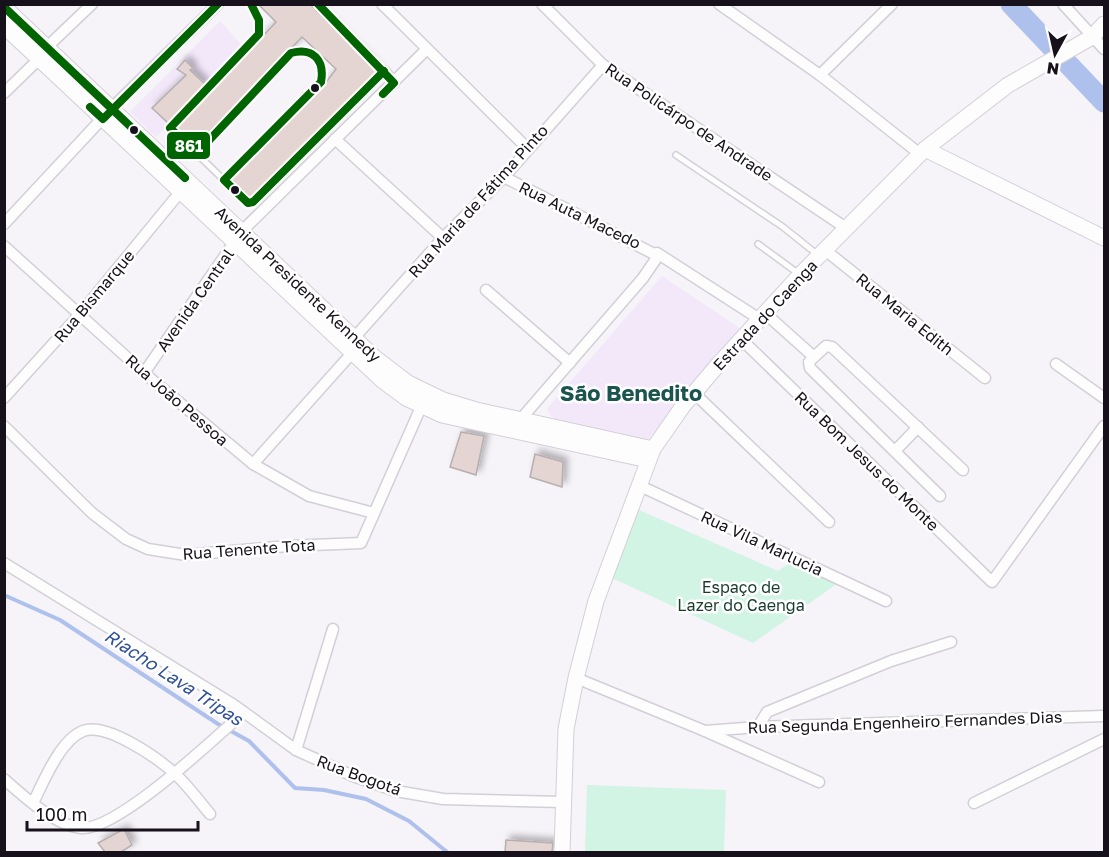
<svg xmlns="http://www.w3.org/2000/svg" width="1109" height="857" font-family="'Golos Text',sans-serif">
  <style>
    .built { fill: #f2e8fa }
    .green { fill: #d1f4e5 }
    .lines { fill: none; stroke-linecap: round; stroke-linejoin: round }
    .stream { stroke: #adc1ec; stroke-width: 4 }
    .river { stroke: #adc1ec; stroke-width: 21 }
    .building { fill: #e4d5d2; stroke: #b6afaf; stroke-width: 1.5; filter: url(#shadow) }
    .lane-casing { stroke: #d3cfd7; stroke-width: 8 }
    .street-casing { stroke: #d3cfd7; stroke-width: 13 }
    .secondary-casing { stroke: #d3cfd7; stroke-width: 17 }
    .lane { stroke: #fefdfe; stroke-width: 5 }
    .street { stroke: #fefdfe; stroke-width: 10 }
    .secondary { stroke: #fefdfe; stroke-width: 15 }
    .bus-1-casing { stroke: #fff; stroke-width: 12 }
    .bus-1 { stroke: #006400; stroke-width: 8 }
    .bus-dot { fill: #16111a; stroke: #fff; stroke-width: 2 }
    .labels { text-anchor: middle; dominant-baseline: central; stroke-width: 5; stroke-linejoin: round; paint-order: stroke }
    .street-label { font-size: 16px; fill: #16111a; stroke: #fff }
    .park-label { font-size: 16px; fill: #193b2c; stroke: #fff }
    .water-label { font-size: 18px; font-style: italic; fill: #315299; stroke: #fff }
    .district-label { font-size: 22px; font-weight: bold; fill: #1a544e; stroke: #fff }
    .line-badge { stroke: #fff; stroke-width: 2 }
    .badge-label { font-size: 16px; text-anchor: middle; font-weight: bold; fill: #fff }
  </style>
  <defs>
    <filter id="shadow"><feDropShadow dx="4.5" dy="-4.5" stdDeviation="3" flood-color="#0004"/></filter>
  </defs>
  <rect width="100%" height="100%" fill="#f6f3f9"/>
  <g class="built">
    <polygon points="220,21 243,47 156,137 130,112"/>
    <polygon points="662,276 744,331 648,439 559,421 550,415 547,409"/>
  </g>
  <g class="green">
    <polygon points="639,510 778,571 792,561 838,583 753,643 612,578"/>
    <polygon points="587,785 726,790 724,852 585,852"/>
  </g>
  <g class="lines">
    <polyline class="stream" points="4,595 60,620 218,724 249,741 295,788 324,790 366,799 409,821 447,852"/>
    <polyline class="river" points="1011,4 1104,102"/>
  </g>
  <g class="building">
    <polygon points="258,4 310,4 377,71 250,198 231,180 324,85 336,69 302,37 196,146 177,128 276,22"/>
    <polygon points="185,60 193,68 190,70 205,84 168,123 152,108 186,75 177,69"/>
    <polygon points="461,432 484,436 476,475 450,467"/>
    <polygon points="535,454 563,462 562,487 530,477"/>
    <polygon points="124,829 132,845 121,852 105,852 98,843"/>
    <polygon points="506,840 553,843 552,852 505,852"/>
  </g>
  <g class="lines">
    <defs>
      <g id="lane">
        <path d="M251,4L259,20V34L170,128L195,152L199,151L291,53C312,44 328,61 321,82L224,180L248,203L253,202L384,71L318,4"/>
        <polyline points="195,152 224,180"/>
        <polyline points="676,155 783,227 818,255"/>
        <polyline points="758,244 799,274"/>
      </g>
      <g id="street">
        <polyline points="382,4 527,148"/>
        <polyline points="542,4 603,65 846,228"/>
        <polyline points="719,4 820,75 920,154"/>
        <polyline points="1063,4 1104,49"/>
        <polyline points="46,48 92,4"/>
        <polyline points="384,71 394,83"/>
        <polyline points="820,75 892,4"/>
        <polyline points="4,93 39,59"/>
        <polyline points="335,139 443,238"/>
        <polyline points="504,177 658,256 643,278 520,420"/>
        <polyline points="4,224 112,108 218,4"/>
        <polyline points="4,246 144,373 253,464 309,496 374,513"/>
        <polyline points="825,250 985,378"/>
        <polyline points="657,253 761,320"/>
        <polyline points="486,290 570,363"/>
        <polyline points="766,314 814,357 826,346 832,347 963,470"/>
        <polyline points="354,338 443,238 504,177 603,65"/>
        <polyline points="742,340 992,582 1104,426"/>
        <polyline points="814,357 809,362 810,368 940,496"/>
        <polyline points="1056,364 1104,398"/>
        <polyline points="144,373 242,231 426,50"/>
        <polyline points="694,393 829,522"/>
        <polyline points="4,398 80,314 181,191"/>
        <polyline points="4,426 92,513 126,539 148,549 186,555 288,546 361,543 421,407"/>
        <polyline points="895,451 918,427"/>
        <polyline points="253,464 353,352"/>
        <polyline points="638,485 886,601"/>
        <polyline points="4,563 234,705 296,750 353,776 396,791 443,799 562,802"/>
        <polyline points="576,678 705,731 819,782"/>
        <polyline points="758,727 767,712 891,661 951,642"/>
        <polyline points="705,731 758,727 1104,716"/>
        <polyline points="296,750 333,629"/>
        <path d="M4,779C23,796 56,826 81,828C115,831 204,748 231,724L242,711"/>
        <path d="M33,803C43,783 60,740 83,731C106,722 156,757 173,772C187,784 198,800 210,814"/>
        <polyline points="974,803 1104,739"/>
      </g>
      <g id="secondary">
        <polyline points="4,7 374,357 408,383 443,400 476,410 653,449"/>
        <polyline points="4,26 383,381 406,398 442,415 648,460"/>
        <polyline points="925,149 1104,238"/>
        <polyline points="562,852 566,729 576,678 596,601 653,449 683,406 717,366 800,275 925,149 1008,85 1092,37 1104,24"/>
      </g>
    </defs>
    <use href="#lane" class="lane-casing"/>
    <use href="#street" class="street-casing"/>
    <use href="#secondary" class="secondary-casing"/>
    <use href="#lane" class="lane"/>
    <use href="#street" class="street"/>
    <use href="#secondary" class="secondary"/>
    <defs>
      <g id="bus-1">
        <path d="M251,4L259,20V34L170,128L195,152L199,151L291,53C313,47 325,60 321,82L224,180L248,203L253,202L384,71"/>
        <polyline points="318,4 394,83 383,94"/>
        <polyline points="4,7 185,178"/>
        <polyline points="90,107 103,119 218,4"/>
      </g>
    </defs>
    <use href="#bus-1" class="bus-1-casing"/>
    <use href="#bus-1" class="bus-1"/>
  </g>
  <g class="bus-dot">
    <circle cx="315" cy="88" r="5"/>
    <circle cx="134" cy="130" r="5"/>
    <circle cx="235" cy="190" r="5"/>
  </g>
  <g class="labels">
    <g class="street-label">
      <text transform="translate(689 122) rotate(34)">Rua Policárpo de Andrade</text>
      <text transform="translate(478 201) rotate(-48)">Rua Maria de Fátima Pinto</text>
      <text transform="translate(580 215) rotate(26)">Rua Auta Macedo</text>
      <text transform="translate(298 284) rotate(43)">Avenida Presidente Kennedy</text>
      <text transform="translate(94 296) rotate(-50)">Rua Bismarque</text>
      <text transform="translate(195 300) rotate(-55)">Avenida Central</text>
      <text transform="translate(905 314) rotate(39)">Rua Maria Edith</text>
      <text transform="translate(765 315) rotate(-47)">Estrada do Caenga</text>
      <text transform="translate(177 400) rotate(41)">Rua João Pessoa</text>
      <text transform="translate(867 461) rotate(44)">Rua Bom Jesus do Monte</text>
      <text transform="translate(762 543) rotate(25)">Rua Vila Marlucia</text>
      <text transform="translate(249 549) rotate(-4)">Rua Tenente Tota</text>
      <text transform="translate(905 722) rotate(-2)">Rua Segunda Engenheiro Fernandes Dias</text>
      <text transform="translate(359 775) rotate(20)">Rua Bogotá</text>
    </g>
    <g class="park-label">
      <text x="741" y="587">Espaço de<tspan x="741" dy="18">Lazer do Caenga</tspan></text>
    </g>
    <g class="water-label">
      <text transform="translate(174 677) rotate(33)">Riacho Lava Tripas</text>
    </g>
    <g class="district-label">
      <text x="631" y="392">São Benedito</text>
    </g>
  </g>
  <rect class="line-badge" x="166" y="131" width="45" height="29" rx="6" fill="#006400"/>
  <g class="badge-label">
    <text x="189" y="152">861</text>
  </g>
  <rect width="1109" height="857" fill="none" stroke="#16111a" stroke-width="12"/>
  <g transform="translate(1055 54) rotate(188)" stroke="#ffffff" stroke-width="4.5" paint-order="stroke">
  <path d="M0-4.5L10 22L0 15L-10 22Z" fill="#16111a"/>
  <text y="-9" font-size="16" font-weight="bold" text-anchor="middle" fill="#16111a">N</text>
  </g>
  <path d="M27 821v9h171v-9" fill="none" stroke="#16111a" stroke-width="3"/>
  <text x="36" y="821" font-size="18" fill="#16111a" stroke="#ffffff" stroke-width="4.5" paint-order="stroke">100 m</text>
</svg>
